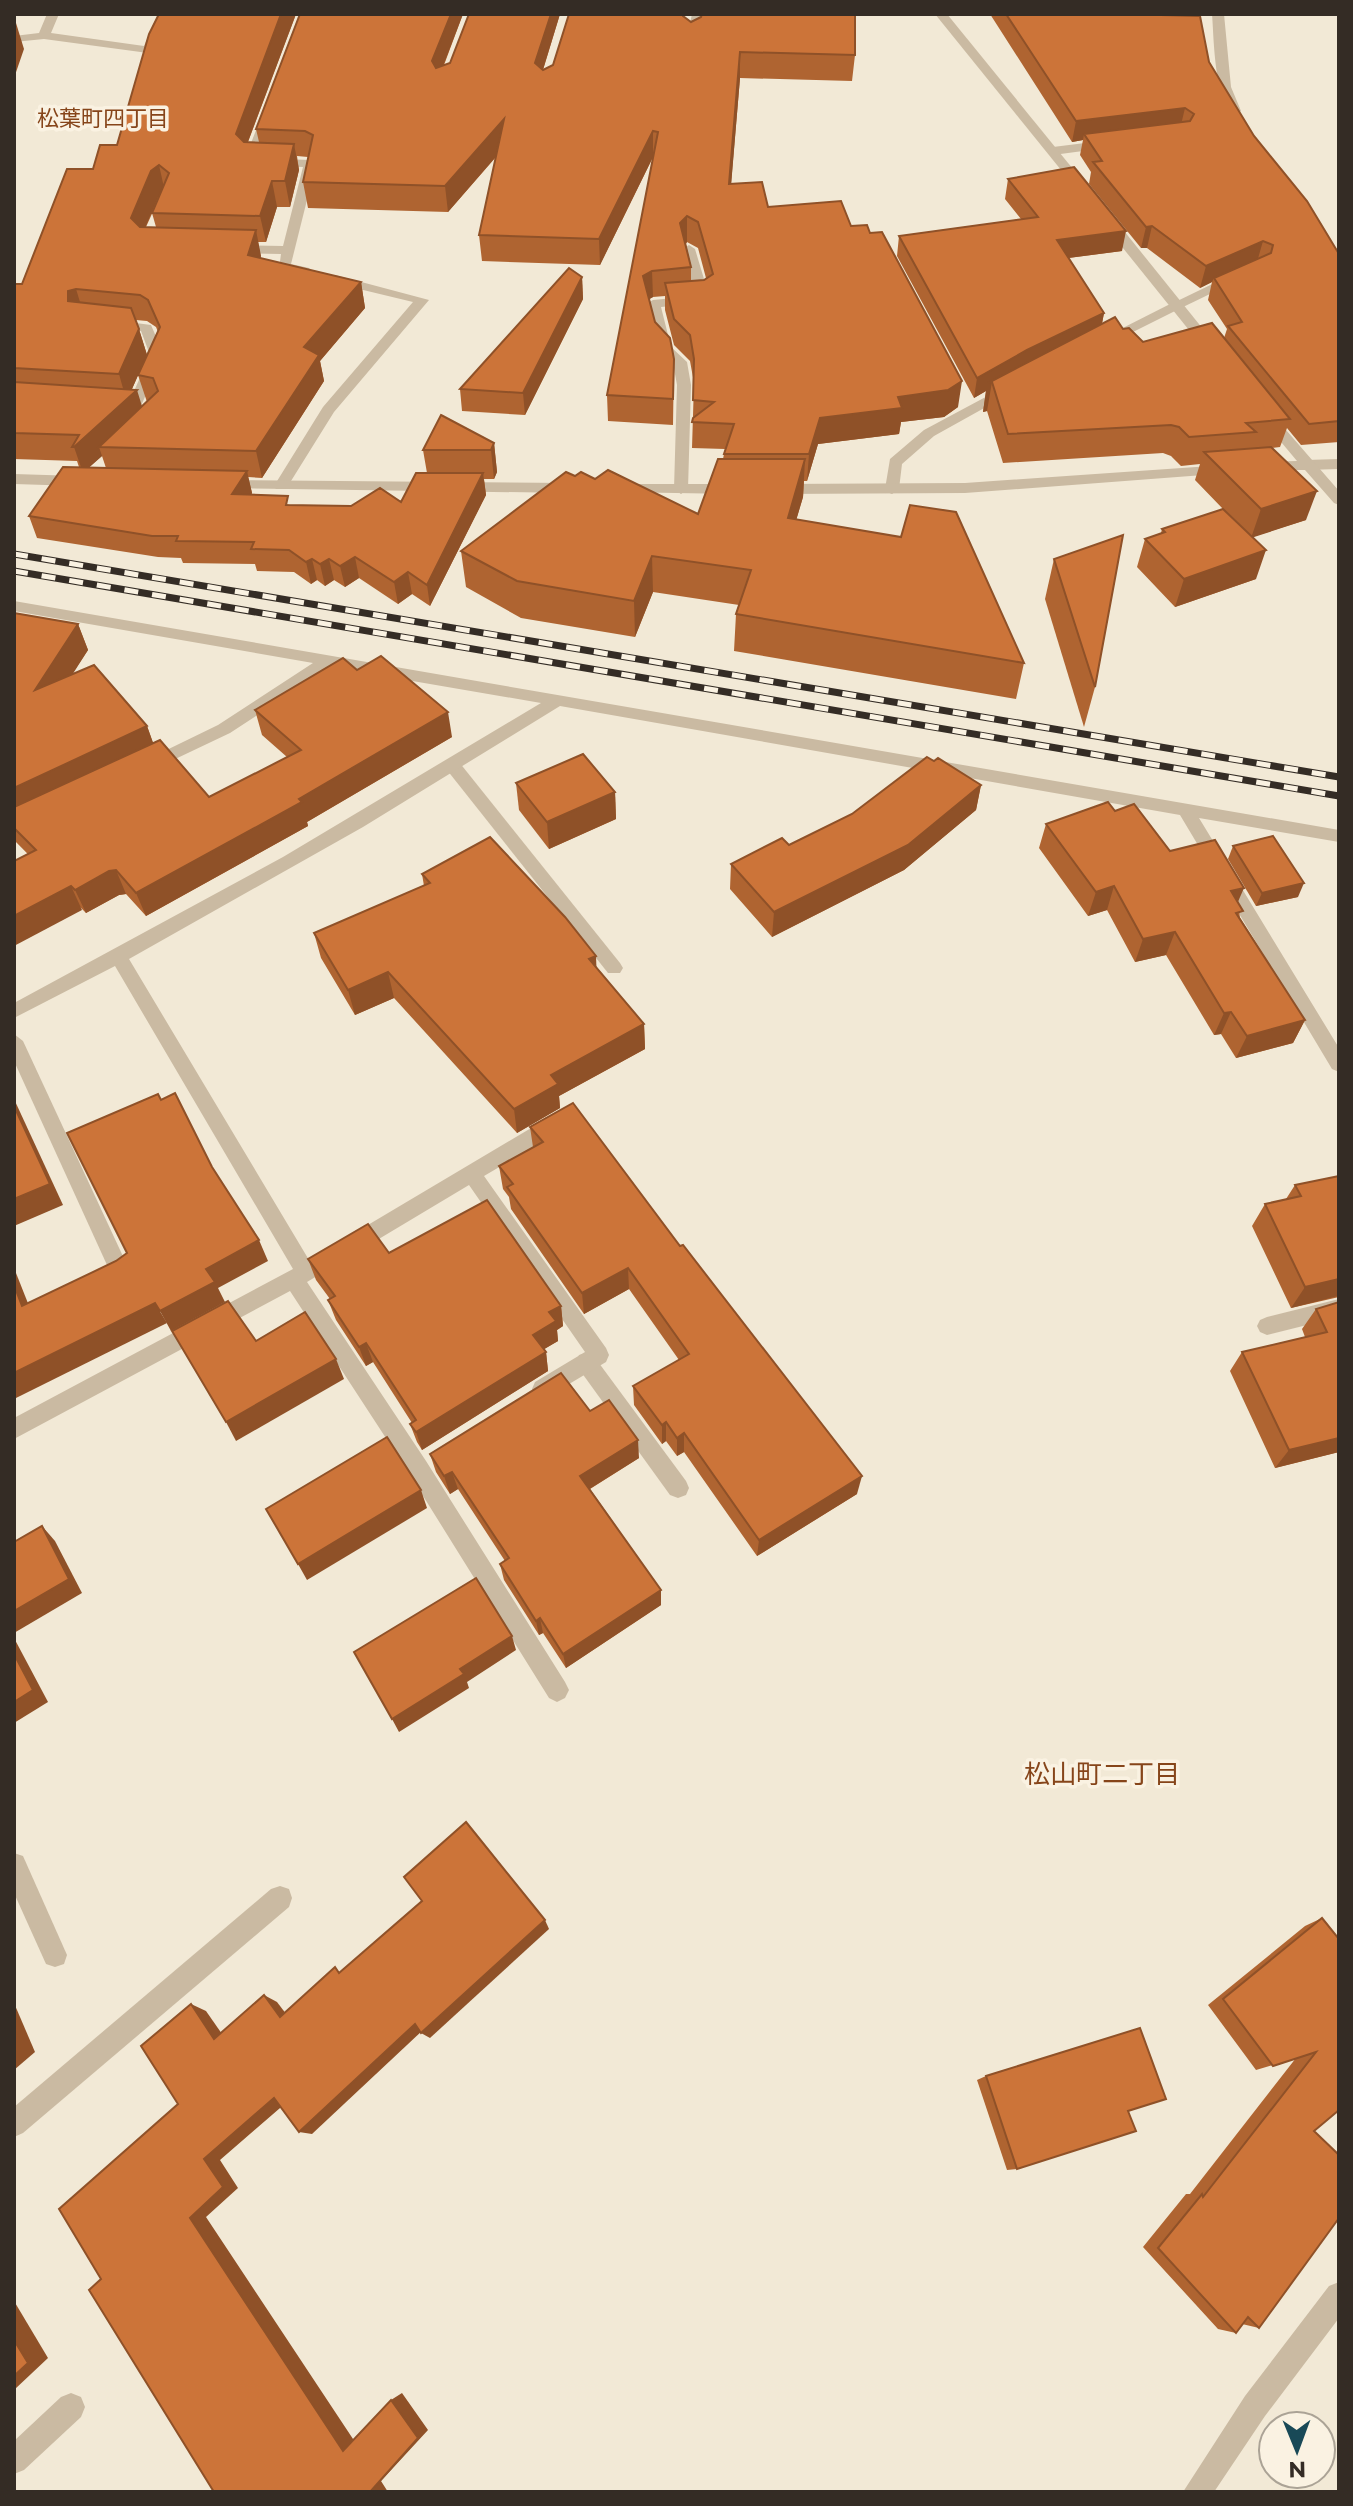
<svg xmlns="http://www.w3.org/2000/svg" width="1353" height="2506" font-family="Montserrat,'Noto Sans JP',sans-serif">
  <style>
    .lines { fill: none; stroke-linecap: round; stroke-linejoin: round }
    .service { fill: #cabaa2; fill-rule: evenodd }
    .minor { fill: #cabaa2; fill-rule: evenodd }
    .tertiary { fill: #cabaa2; fill-rule: evenodd }
    .rail-casing { stroke: #342c25; stroke-width: 7 }
    .rail { stroke: #faf2e2; stroke-width: 5; stroke-dasharray: 14; stroke-linecap: butt }
    .wall { fill: #af6431; fill-rule: evenodd }
    .shaded-wall { fill: #8f5128 }
    .building { fill: #cc7439; stroke: #8f5128; stroke-width: 2 }
    .labels { text-anchor: middle; dominant-baseline: central; stroke-width: 7; stroke-linejoin: round; paint-order: stroke }
    .far-neighbourhood-label { font-size: 22px; fill: #86451a; stroke: #faf2e2 }
    .neighbourhood-label { font-size: 26px; fill: #86451a; stroke: #faf2e2 }
  </style>
  <rect width="100%" height="100%" fill="#f2e9d6"/>
  <g class="lines">
    <g class="service">
      <polygon points="692,14 704,14 698,42 692,45 686,42"/>
      <path d="M1212,14H1224L1231,87L1241,111L1235,115C1214,103 1214,37 1212,14Z"/>
      <polygon points="1109,140 1115,144 1113,147 1053,155 1047,151 1053,147"/>
      <polygon points="1229,276 1241,279 1181,308 1169,305"/>
      <polygon points="113,320 151,325 164,355 139,410 129,410 127,407 150,355 141,331 108,327 108,321"/>
      <polygon points="453,760 459,762 620,963 623,968 620,973 608,973 447,770 445,766 447,762"/>
      <polygon points="14,1034 23,1041 127,1265 124,1271 117,1274 110,1271 107,1265 14,1061"/>
      <polygon points="1339,1299 1339,1317 1267,1335 1260,1332 1257,1326 1260,1320 1267,1317"/>
      <polygon points="586,1353 593,1355 686,1481 689,1488 686,1495 678,1498 670,1495 579,1369 576,1362 579,1355"/>
      <polygon points="14,1853 23,1856 67,1955 64,1964 55,1967 46,1964 14,1893"/>
      <polygon points="280,1886 289,1889 292,1898 289,1907 23,2133 14,2137 14,2107 271,1889"/>
      <polygon points="71,2393 81,2397 85,2407 81,2417 24,2470 14,2474 14,2441 61,2397"/>
    </g>
    <g class="minor">
      <polygon points="47,14 59,14 51,33 144,46 158,14 170,14 154,50 148,53 44,39 14,42 14,36 39,33"/>
      <polygon points="268,111 274,115 257,158 310,160 316,164 291,264 309,268 311,271 304,275 279,269 281,254 235,253 229,249 235,245 283,246 303,167 250,165 244,161 262,115"/>
      <polygon points="689,245 695,249 710,299 703,303 661,307 671,347 687,362 691,385 688,489 681,494 674,489 677,385 673,363 658,348 646,304 653,300 695,296 683,249"/>
      <polygon points="335,275 429,300 334,412 286,489 276,489 274,486 323,407 413,302 330,282 328,279"/>
      <polygon points="1176,301 1183,305 1181,308 1113,342 1101,339"/>
      <polygon points="1008,385 1013,386 1013,392 934,436 902,464 899,489 892,494 887,492 885,489 890,459 924,430"/>
      <polygon points="1339,459 1339,469 1306,470 1299,465 1306,460"/>
      <polygon points="14,601 1339,830 1339,842 1199,818 1339,1048 1339,1072 1332,1069 1180,815 560,706 363,827 129,959 309,1260 548,1118 562,1118 565,1124 562,1130 484,1176 606,1348 609,1355 606,1362 549,1396 542,1399 535,1396 532,1389 535,1382 585,1352 469,1185 307,1282 426,1461 565,1682 569,1690 565,1698 557,1702 549,1698 410,1475 290,1291 14,1439 14,1418 293,1269 115,966 14,1018 14,1003 283,857 541,703 331,667 230,733 150,771 142,765 144,761 218,725 313,663 14,611"/>
      <polygon points="1339,2282 1339,2318 1265,2416 1214,2492 1183,2492 1245,2396 1329,2286"/>
    </g>
    <g class="tertiary">
      <polygon points="935,14 947,14 1086,185 1086,191 1078,191"/>
      <polygon points="1102,216 1112,216 1215,344 1215,350 1205,350 1102,222"/>
      <polygon points="1268,414 1273,415 1339,491 1339,505 1334,503 1305,470 1260,470 1258,467 1265,462 1297,461 1261,418"/>
      <polygon points="1225,465 1232,470 1230,473 965,493 778,494 771,489 778,484 965,483"/>
      <polygon points="14,474 78,476 85,481 78,486 14,484"/>
      <polygon points="226,480 570,483 577,488 570,493 221,488 221,482"/>
      <polygon points="622,484 734,484 741,489 734,494 617,492 615,489"/>
    </g>
    <defs>
      <g id="rail">
        <polyline points="14,554 1339,777"/>
        <polyline points="14,571 1339,796"/>
      </g>
    </defs>
    <use href="#rail" class="rail-casing"/>
    <use href="#rail" class="rail"/>
  </g>
  <g class="wall">
    <path d="M296,14L248,142H259L256,129L300,14H463L444,65L450,63L469,14H560L543,70L688,19L691,22L855,55L852,81L740,78L731,184L768,207L851,226L870,233L958,407L944,417L901,422L899,434L818,444L807,481H804L803,497L796,520L1024,663L1016,699L734,651L736,614L739,605L653,592L635,637L521,618L466,587L461,551L575,476L595,479L698,514L723,459L725,449L692,448L694,383L690,361L674,345L665,310V296L653,297L649,299L655,322L674,359L673,425L608,421L607,395L653,157L600,265L482,261L479,235L496,157L448,212L308,208L303,182L308,157L297,156L299,170L290,207H277L266,242H258L261,258L361,282L365,308L320,361L324,381L262,478L248,477L252,493L251,495L290,505L351,506L401,502L427,473L423,450L494,443L497,472L494,479H484L486,495L430,606L412,594L398,604L359,578L345,587L334,580L325,586L317,580L311,584L294,572L257,571L255,564L183,563L181,558L158,557L37,538L29,516L79,467L77,461L14,459V284H22L93,169L117,145ZM160,196L152,213L156,227H146ZM687,242L698,248L706,278L704,280L691,281V267L686,244ZM136,320L147,321L156,327L158,332L138,375L147,402L142,407L132,389L147,355ZM102,456L106,468L89,467Z"/>
    <polygon points="990,14 1121,14 1209,62 1254,136 1339,254 1339,442 1301,445 1287,428 1280,447 1272,448 1306,520 1252,537 1256,579 1175,607 1137,567 1145,539 1161,533 1162,529 1223,509 1195,480 1200,464 1181,466 1171,456 1163,453 1003,463 987,411 983,412 986,391 974,398 897,256 899,236 1021,219 1005,199 1008,179 1122,251 1068,258 1104,313 1102,324 1123,329 1143,342 1224,338 1227,329 1208,300 1212,282 1200,288 1147,248 1141,248 1089,184 1091,172 1080,155 1083,140 1072,142"/>
    <polygon points="582,277 583,299 525,415 462,411 460,389"/>
    <polygon points="1054,559 1095,687 1084,727 1045,599"/>
    <polygon points="14,613 78,624 88,650 72,674 147,726 153,743 209,797 287,757 262,735 255,710 357,670 452,737 307,822 308,826 146,916 126,894 119,895 86,913 14,840"/>
    <polygon points="516,783 615,792 616,819 549,849 519,810"/>
    <polygon points="981,785 976,810 904,870 772,937 730,889 731,864 789,845 852,814"/>
    <polygon points="1115,811 1170,851 1238,903 1240,918 1305,1020 1293,1043 1236,1058 1221,1034 1214,1035 1166,955 1135,962 1107,910 1088,916 1039,848 1046,824"/>
    <polygon points="1233,846 1298,897 1256,906 1228,859"/>
    <polygon points="422,874 597,968 644,1024 645,1049 559,1096 560,1108 517,1133 394,998 355,1015 321,958 314,933 424,886"/>
    <polygon points="530,1127 857,1494 757,1556 684,1452 677,1456 666,1441 662,1444 634,1405 633,1386 679,1360 629,1289 584,1314 511,1209 509,1197 503,1189 499,1166 533,1147"/>
    <polygon points="1339,1176 1339,1297 1291,1308 1252,1226 1265,1204 1286,1199 1295,1185"/>
    <polygon points="389,1253 561,1306 563,1326 557,1330 558,1341 544,1349 546,1352 548,1371 422,1450 417,1442 410,1424 412,1423 373,1362 366,1366 336,1320 328,1300 330,1299 316,1280 308,1259"/>
    <polygon points="1339,1302 1339,1452 1275,1468 1230,1371 1242,1352 1305,1337 1302,1329 1316,1309"/>
    <polygon points="590,1411 639,1458 590,1489 661,1590 661,1605 566,1668 543,1633 539,1635 504,1580 500,1564 505,1561 458,1489 450,1494 436,1472 430,1454"/>
    <polygon points="1322,1918 1314,2131 1259,2328 1242,2324 1236,2333 1218,2329 1143,2247 1186,2194 1190,2194 1296,2058 1256,2070 1208,2005 1305,1926"/>
    <polygon points="986,2076 1128,2111 1017,2169 1007,2170 977,2080"/>
  </g>
  <g class="shaded-wall">
    <polygon points="281,14 296,14 241,160 236,134"/>
    <polygon points="451,14 463,14 435,87 432,61"/>
    <polygon points="551,14 560,14 537,89 535,63"/>
    <polygon points="16,23 24,49 14,78 14,30"/>
    <polygon points="740,52 740,78 729,210 729,184"/>
    <polygon points="1185,108 1180,129 1084,134 1083,140 1072,142 1076,121"/>
    <polygon points="504,119 506,145 448,212 445,186"/>
    <polygon points="653,131 653,157 600,265 599,239"/>
    <polygon points="294,144 299,170 290,207 285,181"/>
    <polygon points="159,165 165,192 158,197 138,245 131,218 151,171"/>
    <polygon points="272,181 277,207 266,242 260,216"/>
    <polygon points="687,216 687,242 680,250 680,223"/>
    <polygon points="1152,226 1147,248 1141,248 1146,227"/>
    <polygon points="256,230 261,256 253,282 248,255"/>
    <polygon points="1126,231 1122,251 1053,260 1057,240"/>
    <polygon points="1263,241 1257,262 1214,278 1212,282 1200,288 1206,266"/>
    <polygon points="652,271 653,297 643,303 643,276"/>
    <polygon points="582,277 583,299 525,415 523,393"/>
    <polygon points="361,282 365,308 320,361 324,381 262,478 256,451 304,347"/>
    <polygon points="76,289 84,315 68,301 68,291"/>
    <polygon points="1104,313 1100,333 992,382 987,411 983,412 986,391 974,398 977,378 1027,350"/>
    <polygon points="139,329 147,355 128,398 137,390 145,416 99,447 102,456 83,473 74,447 126,399 119,374"/>
    <polygon points="962,381 958,407 944,417 901,422 899,434 818,444 807,481 809,454 820,418"/>
    <polygon points="494,443 497,472 494,479 491,450"/>
    <polygon points="805,459 803,497 786,555 788,518"/>
    <polygon points="247,471 252,493 237,516 232,494"/>
    <polygon points="483,473 486,495 430,606 427,585"/>
    <polygon points="1317,491 1306,520 1251,538 1261,509"/>
    <polygon points="1266,550 1256,579 1175,607 1184,579"/>
    <polygon points="652,556 653,592 635,637 634,601"/>
    <polygon points="355,557 359,578 345,587 340,566"/>
    <polygon points="312,559 317,580 311,584 306,562"/>
    <polygon points="329,559 334,580 325,586 320,564"/>
    <polygon points="408,572 412,594 398,604 394,582"/>
    <polygon points="78,624 88,650 46,716 35,690"/>
    <polygon points="448,712 452,737 307,822 308,826 146,916 136,893"/>
    <polygon points="147,726 156,751 14,818 14,788"/>
    <polygon points="981,785 976,810 904,870 772,937 774,912"/>
    <polygon points="615,792 616,819 549,849 547,822"/>
    <polygon points="116,870 126,894 119,895 86,913 75,890 109,871"/>
    <polygon points="1304,883 1298,897 1256,906 1262,893"/>
    <polygon points="71,886 82,910 14,946 14,916"/>
    <polygon points="1114,886 1107,910 1088,916 1096,892"/>
    <polygon points="1244,888 1234,911 1231,891"/>
    <polygon points="1175,932 1166,955 1135,962 1143,939"/>
    <polygon points="596,956 597,982 589,959"/>
    <polygon points="388,972 394,998 355,1015 348,990"/>
    <polygon points="1231,1012 1221,1034 1214,1035 1224,1013"/>
    <polygon points="1305,1020 1293,1043 1236,1058 1247,1036"/>
    <polygon points="644,1024 645,1049 559,1096 560,1108 517,1133 514,1109 551,1075"/>
    <polygon points="14,1099 63,1205 14,1226"/>
    <polygon points="259,1240 268,1261 218,1288 225,1302 171,1331 160,1311 206,1269"/>
    <polygon points="14,1268 37,1326 22,1306 14,1285"/>
    <polygon points="628,1268 629,1289 584,1314 582,1293"/>
    <polygon points="1339,1279 1338,1296 1291,1308 1305,1287"/>
    <polygon points="155,1303 167,1323 14,1399 14,1373"/>
    <polygon points="561,1306 563,1326 557,1330 558,1341 536,1354 533,1335 549,1312"/>
    <polygon points="366,1343 373,1362 366,1366 359,1347"/>
    <polygon points="546,1352 548,1371 422,1450 416,1432"/>
    <polygon points="336,1359 344,1379 236,1441 226,1422"/>
    <polygon points="666,1422 666,1441 662,1444 662,1425"/>
    <polygon points="684,1433 684,1452 677,1456 677,1438"/>
    <polygon points="1339,1438 1339,1452 1275,1468 1289,1450"/>
    <polygon points="638,1440 639,1458 583,1493 580,1476"/>
    <polygon points="452,1472 458,1489 450,1494 444,1476"/>
    <polygon points="862,1476 857,1494 757,1556 759,1540"/>
    <polygon points="421,1490 427,1508 307,1580 298,1564"/>
    <polygon points="42,1526 55,1541 82,1593 14,1633 14,1611"/>
    <polygon points="661,1590 661,1605 566,1668 563,1654"/>
    <polygon points="540,1618 543,1633 539,1635 536,1621"/>
    <polygon points="512,1636 516,1650 467,1682 469,1688 399,1732 392,1719 460,1669"/>
    <polygon points="14,1638 48,1702 14,1723"/>
    <polygon points="545,1920 549,1929 430,2038 421,2033"/>
    <polygon points="264,1995 277,2002 293,2023 280,2017"/>
    <polygon points="14,2003 35,2052 14,2070"/>
    <polygon points="191,2004 206,2011 229,2044 214,2039"/>
    <polygon points="415,2024 423,2030 312,2134 299,2132"/>
    <polygon points="274,2098 287,2102 220,2160 238,2188 206,2217 355,2442 343,2451 190,2218 204,2159"/>
    <polygon points="14,2301 48,2358 14,2390"/>
    <polygon points="402,2393 428,2430 381,2481 388,2492 370,2492 391,2400"/>
  </g>
  <g class="building">
    <polygon points="159,14 281,14 236,134 244,142 294,144 285,181 272,181 260,216 152,213 169,173 159,165 151,171 131,218 140,227 256,230 248,255 361,282 304,347 319,355 256,451 99,447 158,391 153,378 138,375 160,327 148,300 140,295 76,289 68,291 68,301 131,308 139,329 119,374 14,368 14,284 22,284 67,169 93,169 100,145 117,145 149,34"/>
    <polygon points="300,14 451,14 432,61 436,68 450,63 469,14 551,14 535,63 543,70 553,65 569,14 683,14 683,16 691,22 701,17 702,14 855,14 855,55 740,52 729,184 762,182 768,207 841,201 851,226 867,225 870,233 882,232 962,381 948,390 898,397 902,408 820,418 809,454 724,454 734,424 692,422 693,418 714,402 693,400 694,359 690,335 674,319 665,283 704,280 713,274 698,222 687,216 680,223 691,267 652,271 643,276 655,322 670,338 674,359 673,399 607,395 658,132 653,131 599,239 479,235 504,119 445,186 303,182 313,135 305,131 256,129"/>
    <polygon points="1006,14 1121,14 1200,16 1209,62 1254,136 1307,201 1339,254 1339,421 1309,424 1228,326 1242,322 1214,278 1271,253 1273,245 1263,241 1206,266 1152,226 1146,227 1093,162 1102,161 1084,134 1190,121 1194,114 1185,108 1076,121"/>
    <polygon points="1074,167 1126,231 1057,240 1104,313 1027,350 977,378 899,236 1038,217 1008,179"/>
    <polygon points="569,268 582,277 523,393 460,389"/>
    <polygon points="1115,317 1123,329 1129,328 1143,342 1212,323 1290,419 1246,423 1256,432 1189,437 1179,427 1171,425 1008,434 992,382 988,383"/>
    <polygon points="14,382 137,390 74,447 72,447 79,435 14,433"/>
    <polygon points="441,415 494,443 491,450 423,450"/>
    <polygon points="1271,447 1317,491 1261,509 1204,452"/>
    <polygon points="718,459 805,459 788,518 901,537 910,505 956,512 1024,663 736,614 751,570 652,556 634,601 517,581 461,551 566,472 575,476 581,472 595,479 608,470 698,514"/>
    <polygon points="63,467 247,471 232,494 288,496 286,505 351,506 380,488 401,502 416,473 483,473 427,585 408,572 394,582 355,557 340,566 329,559 320,564 312,559 306,562 289,550 251,549 254,542 176,541 178,536 152,536 29,516"/>
    <polygon points="1223,509 1266,550 1184,579 1145,539 1165,532 1162,529"/>
    <polygon points="1123,535 1095,687 1054,559"/>
    <polygon points="14,613 78,624 35,690 94,665 147,726 14,788"/>
    <polygon points="381,656 448,712 299,799 302,802 136,893 116,870 109,871 75,890 71,886 14,916 14,861 36,850 14,828 14,807 160,740 209,797 301,750 255,710 343,658 357,670"/>
    <polygon points="583,754 615,792 547,822 516,783"/>
    <polygon points="927,757 934,761 938,758 981,785 908,845 774,912 731,864 782,838 789,845 852,814"/>
    <polygon points="1108,802 1115,811 1134,804 1170,851 1215,840 1244,888 1231,891 1243,911 1236,913 1305,1020 1247,1036 1231,1012 1224,1013 1175,932 1143,939 1114,886 1096,892 1046,824"/>
    <polygon points="1273,836 1304,883 1262,893 1233,846"/>
    <polygon points="490,837 565,917 596,956 589,959 644,1024 551,1075 558,1084 514,1109 388,972 348,990 314,933 430,883 422,874"/>
    <polygon points="175,1093 212,1167 259,1240 206,1269 215,1282 160,1311 155,1303 14,1373 14,1285 22,1306 116,1261 127,1253 67,1133 158,1094 161,1100"/>
    <polygon points="573,1103 680,1246 683,1245 862,1476 759,1540 684,1433 677,1438 666,1422 662,1425 633,1386 689,1354 628,1268 582,1293 507,1187 513,1184 499,1166 543,1142 530,1127"/>
    <polygon points="14,1106 50,1184 14,1199"/>
    <polygon points="1339,1176 1339,1279 1305,1287 1265,1204 1301,1196 1295,1185"/>
    <polygon points="487,1200 561,1306 549,1312 556,1321 533,1335 546,1352 416,1432 410,1424 416,1420 366,1343 359,1347 328,1300 335,1296 308,1259 368,1224 389,1253"/>
    <polygon points="228,1301 256,1341 305,1312 336,1359 226,1422 172,1331"/>
    <polygon points="1339,1302 1339,1438 1289,1450 1242,1352 1327,1332 1316,1309"/>
    <polygon points="561,1373 590,1411 609,1400 638,1440 580,1476 661,1590 563,1654 540,1618 536,1621 500,1564 509,1558 452,1472 444,1476 430,1454"/>
    <polygon points="387,1437 421,1490 298,1564 266,1509"/>
    <polygon points="42,1526 69,1579 14,1611 14,1542"/>
    <polygon points="476,1578 512,1636 460,1669 464,1674 392,1719 354,1652"/>
    <polygon points="14,1654 33,1690 14,1702"/>
    <polygon points="466,1822 545,1920 421,2033 415,2024 299,2132 274,2098 204,2159 223,2187 190,2218 343,2451 391,2400 418,2438 370,2492 214,2492 89,2290 101,2279 59,2209 178,2104 141,2046 191,2004 214,2039 264,1995 280,2017 335,1967 339,1973 422,1901 404,1877"/>
    <polygon points="1322,1918 1339,1939 1339,2110 1314,2131 1339,2155 1339,2218 1259,2328 1248,2317 1236,2333 1158,2248 1202,2194 1203,2197 1316,2052 1273,2066 1223,1999"/>
    <polygon points="1140,2028 1166,2099 1128,2111 1136,2131 1017,2169 986,2076"/>
    <polygon points="14,2340 28,2363 14,2376"/>
  </g>
  <g class="labels">
    <g class="far-neighbourhood-label">
      <text x="103" y="118">松葉町四丁目</text>
    </g>
    <g class="neighbourhood-label">
      <text x="1102" y="1774">松山町二丁目</text>
    </g>
  </g>
  <rect width="1353" height="2506" fill="none" stroke="#342c25" stroke-width="32"/>
  <g transform="translate(1297 2450) rotate(179)"><circle r="38" fill="#faf2e2" stroke="#aba396" stroke-width="2"/>
  <path d="M0-6L14 30L0 20L-14 30Z" fill="#194957"/>
  <text y="-12" font-size="22" font-weight="bold" text-anchor="middle" fill="#342c25">N</text>
  </g>
</svg>
